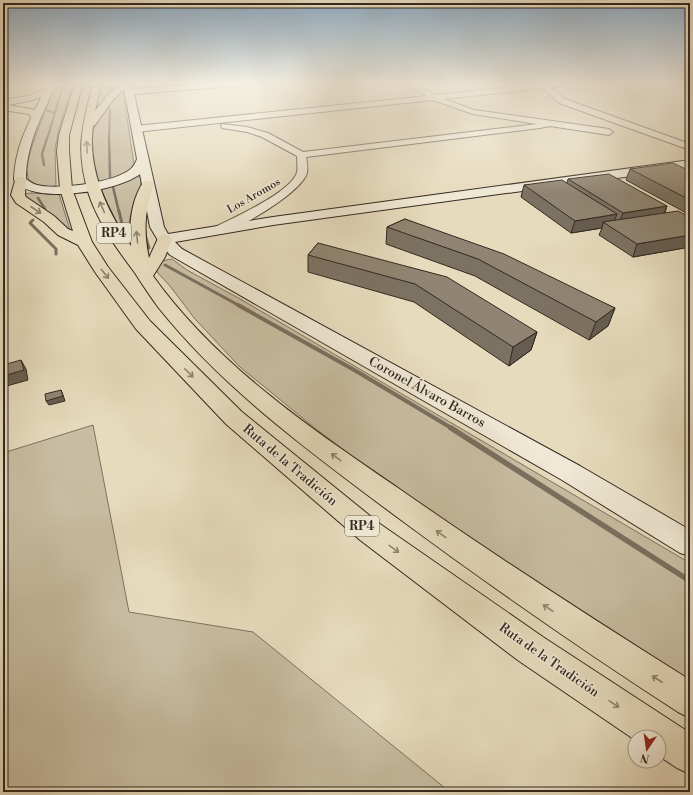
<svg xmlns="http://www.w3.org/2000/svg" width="693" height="795" font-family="'Libre Bodoni',serif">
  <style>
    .green { fill: #c8bda2; stroke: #7e7262 }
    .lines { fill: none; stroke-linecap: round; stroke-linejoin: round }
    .stream-far4 { stroke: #7a6f5f; stroke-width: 2 }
    .stream-far3 { stroke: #7a6f5f; stroke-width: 2.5 }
    .stream-far2 { stroke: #7a6f5f; stroke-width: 3 }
    .stream-far1 { stroke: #7a6f5f; stroke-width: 4 }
    .stream { stroke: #7a6f5f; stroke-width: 5.5 }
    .street-casing { stroke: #605548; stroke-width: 2 }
    .secondary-casing { stroke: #332821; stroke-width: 2 }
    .primary-casing { stroke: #332821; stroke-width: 2 }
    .street { fill: #efe8d4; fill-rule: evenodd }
    .secondary { fill: #efe8d4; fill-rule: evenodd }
    .primary { fill: #e6dbbd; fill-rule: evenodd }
    .wall { fill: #7c7262; stroke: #332821 }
    .shaded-wall { fill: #655d50; stroke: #332821 }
    .building { fill: #908572; stroke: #332821 }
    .oneway { stroke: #8c826f }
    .labels { text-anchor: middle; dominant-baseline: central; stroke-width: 3; stroke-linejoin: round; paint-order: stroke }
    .far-street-label { font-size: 11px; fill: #332821; stroke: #efe8d4 }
    .shield { fill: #efe8d4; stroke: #6b6257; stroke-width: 1 }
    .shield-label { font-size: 12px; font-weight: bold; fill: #332821 }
    .street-label { font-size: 13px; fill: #332821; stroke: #efe8d4 }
  </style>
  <rect width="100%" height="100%" fill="#e6dbbd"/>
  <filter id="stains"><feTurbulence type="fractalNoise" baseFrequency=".005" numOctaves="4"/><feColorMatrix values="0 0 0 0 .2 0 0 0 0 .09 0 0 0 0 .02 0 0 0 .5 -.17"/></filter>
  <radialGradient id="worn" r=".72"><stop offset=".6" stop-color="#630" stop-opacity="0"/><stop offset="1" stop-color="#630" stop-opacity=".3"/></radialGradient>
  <g class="green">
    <polygon points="56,83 73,83 59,129 55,149 56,186 42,189 31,185 29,181 26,168 33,143"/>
    <polygon points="100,83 120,83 114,91 98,107 96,106"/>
    <path d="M121,92H123L134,164C128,176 110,179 98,184C88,143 86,121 121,92Z"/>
    <polygon points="142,176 140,191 131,213 127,233 123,234 100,189 132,177"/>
    <polygon points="31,193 59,194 70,230 67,231 22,194"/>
    <path d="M172,259L187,270L242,300L690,563V688L492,562L316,429L240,367L195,319L170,286L157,272C158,262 163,260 172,259Z"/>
    <polygon points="93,425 129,612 253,632 450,792 3,792 3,453"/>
  </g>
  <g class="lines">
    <g class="stream-far4">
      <polyline points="109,92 111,83"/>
      <polyline points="108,107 110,110 109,139"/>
      <polyline points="47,110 54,113"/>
      <polyline points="47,139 64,83"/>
    </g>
    <g class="stream-far3">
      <polyline points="109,138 110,177"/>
      <polyline points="44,165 42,154 47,138"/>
      <polyline points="113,187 119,212"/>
      <polyline points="38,198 45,209"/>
    </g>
    <g class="stream-far2">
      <polyline points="119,211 122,224"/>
      <polyline points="33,220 30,223 56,249 56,254"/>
      <polyline points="144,232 149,248"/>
      <polyline points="165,265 240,306"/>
    </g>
    <polyline class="stream-far1" points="238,305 356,371 453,429"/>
    <polyline class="stream" points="451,428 690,581"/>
    <defs>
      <g id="street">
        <path d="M406,83H413L435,95L539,84L538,83H575L572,85L550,87L565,99L690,144V150L559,103L543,88L444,99L474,110L609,129L613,132L609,135L550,126L540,128L306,157C307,162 308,168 307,173C301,193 239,229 219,234L215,233L213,230L215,227C233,218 292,192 297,172C298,167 297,161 297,156L262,137L247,132L222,128L221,126L222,124L247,127L268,133L303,152L537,124L473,114L433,100L136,132L132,129L136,126L427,96Z"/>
        <polygon points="679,83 690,83 690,86 680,84"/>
      </g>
      <path id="secondary" d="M48,83H56C43,115 26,143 26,179C29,181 33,184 37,185C57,190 110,183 128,171C133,168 135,164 137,159L123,83H131L133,89L217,83H249L245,85L134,94L164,227L168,234L273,217L690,160V168L273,225L175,242L182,249L580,466L690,530V556L680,553L562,480L170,255L159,242L150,227L140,174C119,191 32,206 14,180C15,142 33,116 48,83Z"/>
      <g id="primary">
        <polygon points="75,83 83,83 69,135 69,151 72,189 92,242 108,267 150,321 242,412 380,524 543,637 690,733 690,774 677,768 659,756 659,737 635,737 635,740 519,661 360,540 226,424 136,329 95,272 78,245 58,235 44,222 16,203 11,195 16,177 24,177 26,180 25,195 26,197 54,216 68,229 73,231 60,189 57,151 59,135"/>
        <path d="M93,83H101L95,111L107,96L122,83H131L113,100L95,125L93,126C87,169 107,211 131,246C129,224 131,200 144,181H152L154,184C145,209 143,231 149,258L159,236L164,234L169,236L172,239L165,257L153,276C216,364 310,428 398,488C494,555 591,618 690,680V718L678,712C582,650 489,585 397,517C313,454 224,390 158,307C150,296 142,284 135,273C117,249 99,224 89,195C75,149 82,128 93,83Z"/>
        <polygon points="49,88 53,91 52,93 33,100 8,105 36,110 41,118 39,120 33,120 29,114 3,110 3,100 28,96"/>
      </g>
    </defs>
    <use href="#street" class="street-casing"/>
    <use href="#secondary" class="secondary-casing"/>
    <use href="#primary" class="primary-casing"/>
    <use href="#street" class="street"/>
    <use href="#secondary" class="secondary"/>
    <use href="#primary" class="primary"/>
  </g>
  <g class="wall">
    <polygon points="630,169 690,171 690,215 626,180"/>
    <polygon points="568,179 667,206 665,213 690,217 690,247 633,257 599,235 602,228 571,233 521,197 524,185 567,183"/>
    <polygon points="405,219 615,308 608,326 589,340 475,276 386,244 387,227"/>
    <polygon points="318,243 537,332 531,350 509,366 414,302 308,272 308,255"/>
  </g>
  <g class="shaded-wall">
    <polygon points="667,206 662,218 618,225 623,213"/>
    <polygon points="617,214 612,227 603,222 602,228 571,233 575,221"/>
    <polygon points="690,235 690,247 633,257 637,244"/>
    <polygon points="615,308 608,326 589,340 596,322"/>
    <polygon points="537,332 531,350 509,366 513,347"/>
    <polygon points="21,360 26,369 28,380 3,387 3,376"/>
    <polygon points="61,390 63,395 65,401 49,405 46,401"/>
  </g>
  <g class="building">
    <polygon points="673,163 690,171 690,200 630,169"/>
    <polygon points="609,174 667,206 623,213 568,179"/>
    <polygon points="562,180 617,214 575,221 524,185"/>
    <polygon points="678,211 690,217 690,235 637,244 603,222"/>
    <polygon points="405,219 504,254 615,308 596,322 478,259 387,227"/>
    <polygon points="318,243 447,277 537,332 513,347 415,284 308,255"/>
    <polygon points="21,360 24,370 3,376 3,365"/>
    <polygon points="61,390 63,396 46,401 45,394"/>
  </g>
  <defs><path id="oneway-shaft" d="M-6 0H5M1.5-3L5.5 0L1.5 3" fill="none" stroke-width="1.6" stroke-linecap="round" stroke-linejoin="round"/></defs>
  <g class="oneway">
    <use href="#oneway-shaft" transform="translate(87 147) rotate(-92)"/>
    <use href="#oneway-shaft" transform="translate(102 207) rotate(-114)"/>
    <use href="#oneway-shaft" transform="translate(36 210) rotate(33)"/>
    <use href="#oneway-shaft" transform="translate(137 237) rotate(-96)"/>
    <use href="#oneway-shaft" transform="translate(105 274) rotate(51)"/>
    <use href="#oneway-shaft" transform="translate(189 373) rotate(45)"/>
    <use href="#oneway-shaft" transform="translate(336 457) rotate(-143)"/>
    <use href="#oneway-shaft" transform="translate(441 534) rotate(-144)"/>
    <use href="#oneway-shaft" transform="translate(394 549) rotate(36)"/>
    <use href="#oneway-shaft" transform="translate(548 608) rotate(-146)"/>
    <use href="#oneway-shaft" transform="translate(657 679) rotate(-147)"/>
    <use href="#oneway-shaft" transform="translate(614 704) rotate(34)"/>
  </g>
  <linearGradient id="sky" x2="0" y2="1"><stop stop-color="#8fabc2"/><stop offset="0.43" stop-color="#f4efe1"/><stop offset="1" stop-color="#f4efe1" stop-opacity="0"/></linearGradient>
  <rect width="693" height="194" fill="url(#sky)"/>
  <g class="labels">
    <g class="far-street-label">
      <text transform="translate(254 196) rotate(-30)">Los Aromos</text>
    </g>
    <g class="shield">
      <rect x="97" y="223" width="34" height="20" rx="3"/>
      <rect x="345" y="516" width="34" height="20" rx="3"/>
    </g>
    <g class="shield-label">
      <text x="114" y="233">RP4</text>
      <text x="362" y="526">RP4</text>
    </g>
    <g class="street-label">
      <text transform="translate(427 392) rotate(29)">Coronel Álvaro Barros</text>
      <text transform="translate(290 465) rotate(40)">Ruta de la Tradición</text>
      <text transform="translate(549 660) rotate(35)">Ruta de la Tradición</text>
    </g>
  </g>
  <rect width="693" height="795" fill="none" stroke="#e6dbbd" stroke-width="16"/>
  <rect x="4" y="4" width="685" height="787" fill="none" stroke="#332821" stroke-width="2"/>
  <rect x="8" y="8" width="677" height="779" fill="none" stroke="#332821"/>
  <g transform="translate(647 749) rotate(193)"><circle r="19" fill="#efe8d4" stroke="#a49b8c"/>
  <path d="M0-3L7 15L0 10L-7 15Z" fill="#8f2418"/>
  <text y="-6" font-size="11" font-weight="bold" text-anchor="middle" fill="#332821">N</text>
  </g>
  <rect width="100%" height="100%" filter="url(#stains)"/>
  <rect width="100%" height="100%" fill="url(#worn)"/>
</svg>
